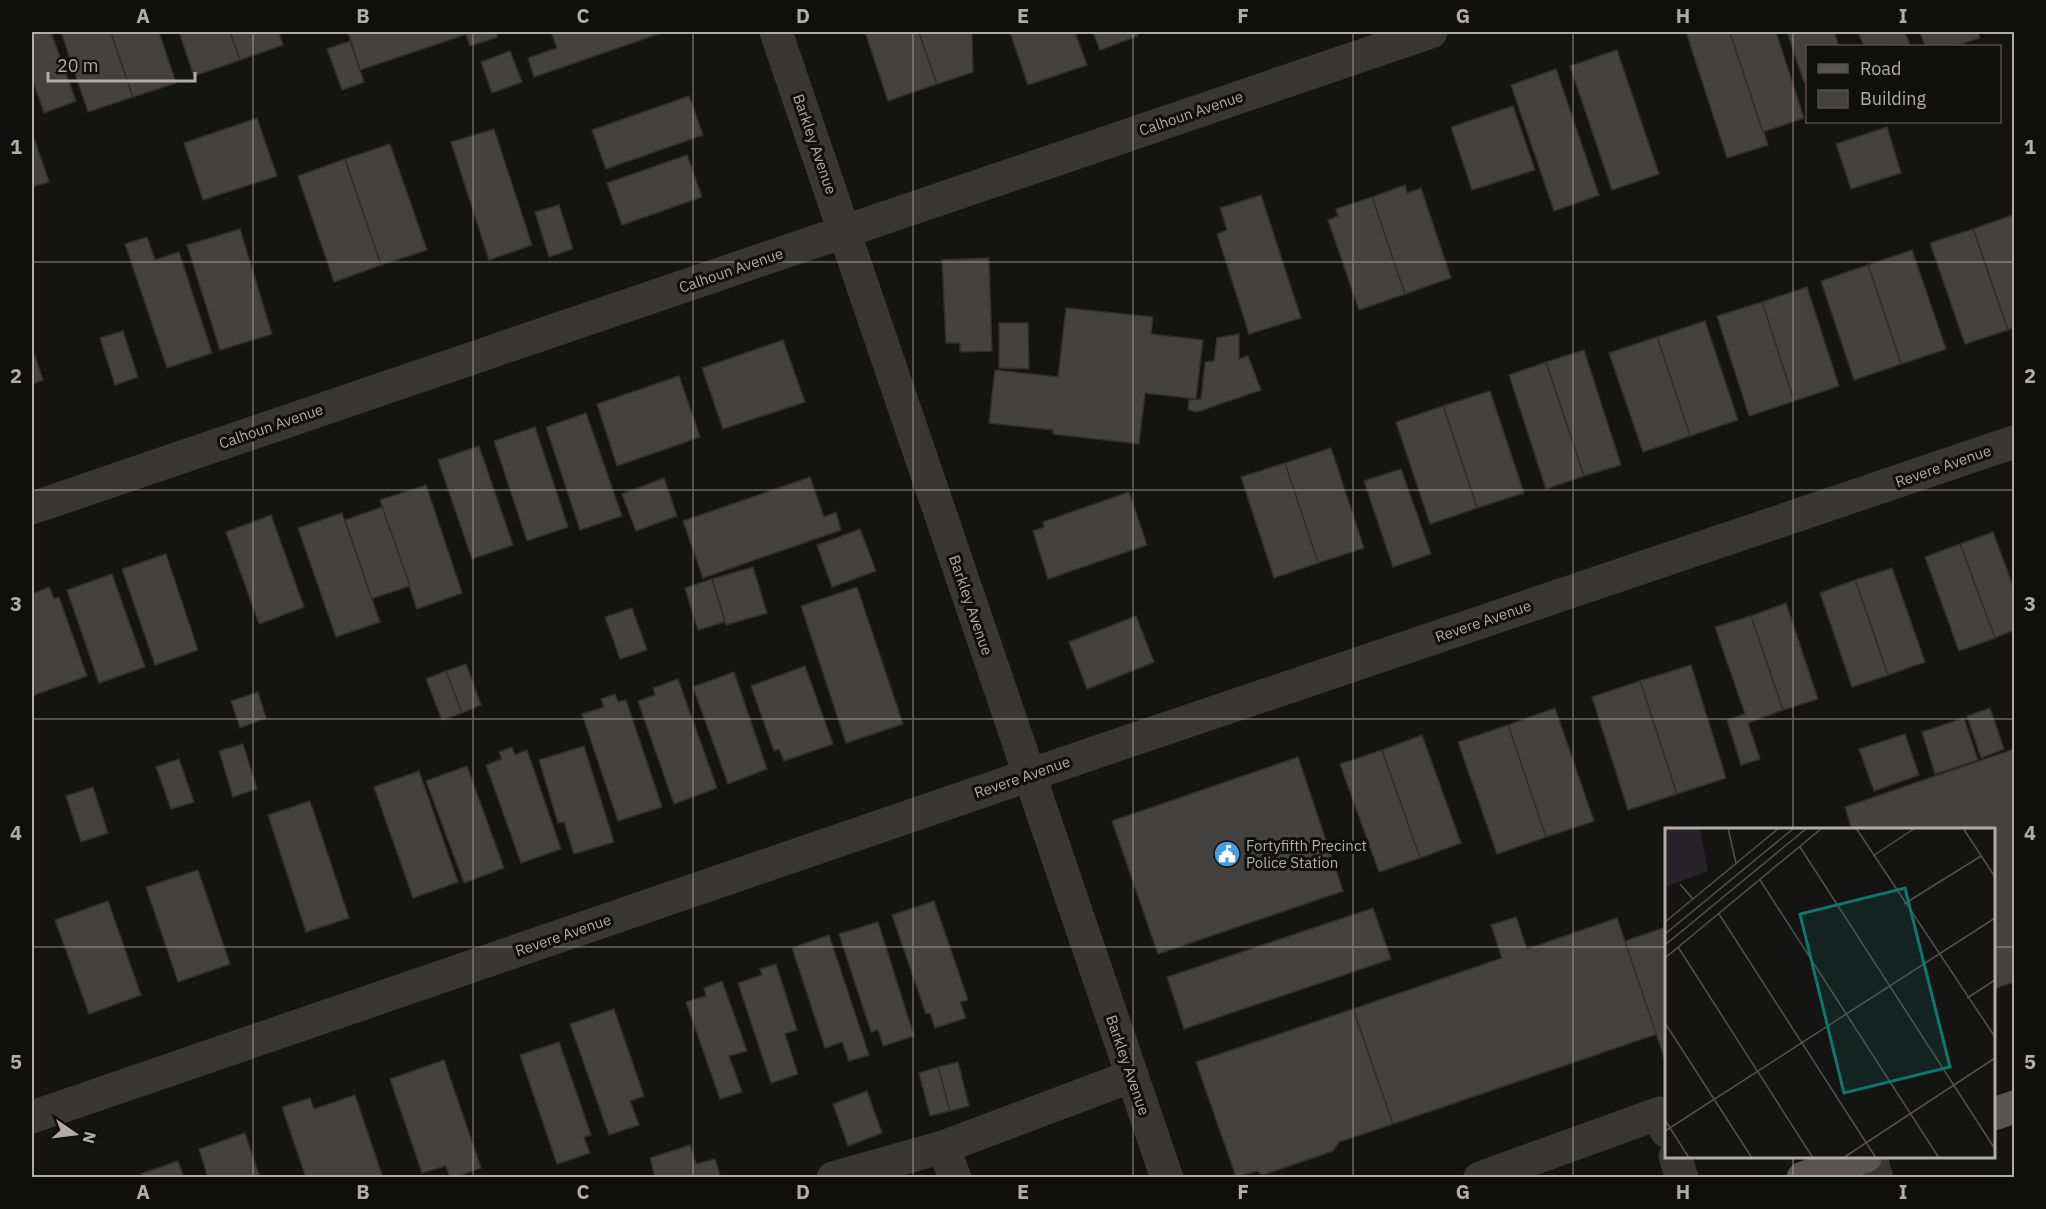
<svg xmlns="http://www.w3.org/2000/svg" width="2046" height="1209" font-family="'IBM Plex Sans',sans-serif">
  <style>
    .building { fill: #444240; stroke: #302f2d; stroke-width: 1.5 }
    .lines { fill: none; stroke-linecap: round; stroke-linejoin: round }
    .minor { stroke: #393735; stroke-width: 33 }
    .major { stroke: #585451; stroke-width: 33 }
    .grid { fill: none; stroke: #b3aca6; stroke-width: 1.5; stroke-opacity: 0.55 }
    .labels { text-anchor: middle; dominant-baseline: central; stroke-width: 6; stroke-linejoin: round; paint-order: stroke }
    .street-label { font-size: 15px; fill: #b3aca6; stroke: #0f0f0e }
    .poi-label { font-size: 15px; fill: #b3aca6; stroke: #0f0f0e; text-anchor: start }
    .inset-road { fill: none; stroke: #54514e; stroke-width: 1.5 }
    .view { fill: #0f766e; fill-opacity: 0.15; stroke: #0f766e; stroke-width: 3 }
    .inset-edge { fill: none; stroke: #b3aca6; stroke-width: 3 }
    .neatline { fill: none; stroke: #b3aca6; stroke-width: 2 }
    .grid-label { font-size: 20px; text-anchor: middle; font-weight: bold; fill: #b3aca6 }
  </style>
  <rect width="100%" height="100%" fill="#141413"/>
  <g class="building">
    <polygon points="32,32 51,32 76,101 44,113 32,78"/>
    <polygon points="61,32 111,32 133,97 88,112"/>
    <polygon points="111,32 159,32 176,83 133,97"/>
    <polygon points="179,32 230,32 240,60 194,76"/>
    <polygon points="230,32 279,32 283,45 240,60"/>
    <polygon points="348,32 463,32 464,35 360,70"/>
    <polygon points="465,32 496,32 498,37 470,46"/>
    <polygon points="551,32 664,32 534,77 528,58 557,48"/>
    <polygon points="865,32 919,32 937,84 888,101"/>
    <polygon points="919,32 972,32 973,72 937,84"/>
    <polygon points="1010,32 1075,32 1087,65 1028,85"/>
    <polygon points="1093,32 1137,32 1138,36 1100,50"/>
    <polygon points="1686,32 1730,32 1768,145 1727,158"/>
    <polygon points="1730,32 1776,32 1804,118 1763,132"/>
    <polygon points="1787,32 1834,32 1839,46 1808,46 1808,81 1804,82"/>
    <polygon points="1858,32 1905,32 1910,45 1864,46"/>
    <polygon points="1920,32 1978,32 1980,38 1955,46 1925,46"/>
    <polygon points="350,41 364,82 342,90 327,49"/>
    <polygon points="1617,50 1659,174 1612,190 1570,66"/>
    <polygon points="510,51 522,82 492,93 481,62"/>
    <polygon points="1556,69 1599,195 1554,211 1511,85"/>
    <polygon points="689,96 703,135 606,169 592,130"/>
    <polygon points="1513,106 1535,170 1472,190 1451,127"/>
    <polygon points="257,118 277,176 203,200 184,143"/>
    <polygon points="1887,127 1901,173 1851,189 1836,144"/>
    <polygon points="494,129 532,245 489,260 451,142"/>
    <polygon points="34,138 49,182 32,187 32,139"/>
    <polygon points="390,144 427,250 381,265 345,159"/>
    <polygon points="687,155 702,197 622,225 607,183"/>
    <polygon points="345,159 381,265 334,282 298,176"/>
    <polygon points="1405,185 1407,193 1421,188 1451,278 1405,294 1372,197"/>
    <polygon points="1261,195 1301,318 1249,334 1217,234 1227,230 1220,208"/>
    <polygon points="1372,197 1405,294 1359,310 1328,220 1338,216 1336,209"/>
    <polygon points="559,205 573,249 549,257 535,212"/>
    <polygon points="2013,215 2014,220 2014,327 2008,330 1973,229"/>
    <polygon points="240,229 272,334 220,350 187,245"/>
    <polygon points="1973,229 2008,330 1965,344 1930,243"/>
    <polygon points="147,237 155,260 179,252 212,353 167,368 125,244"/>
    <polygon points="1912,250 1946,349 1901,364 1868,265"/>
    <polygon points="989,258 992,351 960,352 960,343 946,343 942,260"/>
    <polygon points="1868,265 1901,364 1854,380 1821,281"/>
    <polygon points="1807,287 1839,386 1794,401 1762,302"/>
    <polygon points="1762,302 1794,401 1749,416 1717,316"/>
    <polygon points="1066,308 1153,317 1151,334 1203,340 1196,399 1145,393 1139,444 1053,434 1053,430 989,423 995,370 1058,377"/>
    <polygon points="1705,321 1738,420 1690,436 1657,337"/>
    <polygon points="999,323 1028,323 1029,369 999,368"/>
    <polygon points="123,331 138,377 115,385 100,338"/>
    <polygon points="1239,334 1239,359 1248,356 1261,390 1197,412 1188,410 1189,400 1201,399 1205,362 1214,361 1217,338"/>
    <polygon points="1657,337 1690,436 1643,452 1609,353"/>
    <polygon points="783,340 805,402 723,429 702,368"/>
    <polygon points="32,347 43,380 32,384"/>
    <polygon points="1584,350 1621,465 1584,476 1546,362"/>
    <polygon points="1546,362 1584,476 1546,489 1509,375"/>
    <polygon points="679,376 700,437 617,466 597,404"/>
    <polygon points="1490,391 1524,493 1477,508 1443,406"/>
    <polygon points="1443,406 1477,508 1430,524 1396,422"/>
    <polygon points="586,413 622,516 580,530 546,427"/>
    <polygon points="535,427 568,527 527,541 494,441"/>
    <polygon points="479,446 513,545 472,559 438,460"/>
    <polygon points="1331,448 1364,548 1318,563 1285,463"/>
    <polygon points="1285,463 1318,563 1274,578 1241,477"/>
    <polygon points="1401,469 1431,554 1393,567 1364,481"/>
    <polygon points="810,477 824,517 836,512 841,530 703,578 683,521"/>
    <polygon points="664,478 677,516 636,531 622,494"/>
    <polygon points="426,485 462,593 417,609 380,500"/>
    <polygon points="1129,492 1147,545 1048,579 1033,531 1044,527 1043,522"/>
    <polygon points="382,507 410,586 371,599 345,520"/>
    <polygon points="342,513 380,622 336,637 298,528"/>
    <polygon points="271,515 304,607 259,624 226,532"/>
    <polygon points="860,529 876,571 832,587 817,545"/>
    <polygon points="1993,532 2014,589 2014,630 1995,638 1960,544"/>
    <polygon points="1960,544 1995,638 1959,651 1925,557"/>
    <polygon points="166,554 198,650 155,665 122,569"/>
    <polygon points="753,567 767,613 726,625 712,579"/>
    <polygon points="1892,568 1925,662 1888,675 1855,580"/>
    <polygon points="112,574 145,667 99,683 67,590"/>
    <polygon points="712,579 725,622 698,630 685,588"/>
    <polygon points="1855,580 1888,675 1852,687 1820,593"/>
    <polygon points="49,587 54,599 59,597 87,676 32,696 32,594"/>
    <polygon points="857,587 903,724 846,743 801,606"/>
    <polygon points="1786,603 1818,699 1783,710 1751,616"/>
    <polygon points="632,608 647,650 620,659 605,617"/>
    <polygon points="1136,616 1154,662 1087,689 1069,642"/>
    <polygon points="1751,616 1783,710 1748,723 1760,759 1741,765 1727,720 1745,714 1715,627"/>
    <polygon points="466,664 481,705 462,713 446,671"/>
    <polygon points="1691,665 1726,778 1677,794 1640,681"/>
    <polygon points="805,666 833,744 784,761 779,749 774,751 751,686"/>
    <polygon points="446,671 462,713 442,720 426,679"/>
    <polygon points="734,672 767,769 728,784 693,687"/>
    <polygon points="678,679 717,788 674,804 638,701 655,695 653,688"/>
    <polygon points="1640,681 1677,794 1628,810 1592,697"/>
    <polygon points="258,692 266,718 240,728 231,701"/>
    <polygon points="615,694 618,702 626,700 662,807 618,821 582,714 604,707 601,699"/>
    <polygon points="1555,708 1594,821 1546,837 1508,725"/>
    <polygon points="1990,708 2004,749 1981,758 1967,716"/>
    <polygon points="1964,718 1978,760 1935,774 1922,732"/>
    <polygon points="1508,725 1546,837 1497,854 1458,742"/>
    <polygon points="1905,734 1919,775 1874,791 1859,749"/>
    <polygon points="1422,735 1461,843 1420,858 1382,750"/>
    <polygon points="243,744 257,789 233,797 219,751"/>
    <polygon points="584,746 614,842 574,854 564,822 558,823 539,760"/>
    <polygon points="512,747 515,755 527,750 561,849 521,863 486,765 502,759 499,752"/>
    <polygon points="2014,749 2014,982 1994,989 1994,830 1852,830 1845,807"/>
    <polygon points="1382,750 1420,858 1379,872 1340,764"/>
    <polygon points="1298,757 1343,891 1158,954 1112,821"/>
    <polygon points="179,759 194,802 171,809 156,767"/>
    <polygon points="467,766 504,868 464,883 426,781"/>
    <polygon points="419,771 458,882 413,898 374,787"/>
    <polygon points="93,787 108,833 81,842 66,796"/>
    <polygon points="310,801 349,918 306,932 268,815"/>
    <polygon points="198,870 230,964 178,982 146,887"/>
    <polygon points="108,901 141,995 89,1014 55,920"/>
    <polygon points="934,901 968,1000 960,1002 966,1018 935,1028 930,1013 926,1014 892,915"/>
    <polygon points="1373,908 1391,959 1184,1029 1167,977"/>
    <polygon points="1516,917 1527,949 1617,918 1657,1034 1393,1124 1353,1009 1502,958 1491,925"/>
    <polygon points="878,922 914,1036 883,1046 878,1030 871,1032 839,934"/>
    <polygon points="1666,927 1666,1063 1625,941"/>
    <polygon points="829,935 869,1055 849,1061 842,1042 825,1048 792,948"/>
    <polygon points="776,964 797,1030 785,1034 798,1074 771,1083 738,983 762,975 760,969"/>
    <polygon points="722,981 747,1051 729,1056 742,1092 720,1099 686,1002 706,996 704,988"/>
    <polygon points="614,1009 644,1096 630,1101 639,1125 609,1135 570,1024"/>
    <polygon points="1353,1009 1393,1124 1339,1142 1333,1151 1263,1175 1257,1171 1236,1177 1196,1062"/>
    <polygon points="559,1042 591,1135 584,1137 590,1153 557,1164 520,1055"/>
    <polygon points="444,1060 481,1168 453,1178 450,1178 446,1166 422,1173 390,1079"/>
    <polygon points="958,1062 969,1106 950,1111 938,1067"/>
    <polygon points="938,1067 950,1111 930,1116 919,1073"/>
    <polygon points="867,1091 882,1133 848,1146 833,1104"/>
    <polygon points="355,1095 383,1178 306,1178 282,1107 310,1098 314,1109"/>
    <polygon points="245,1133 260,1178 208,1178 199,1149"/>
    <polygon points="690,1145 696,1164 715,1159 721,1178 655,1178 650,1158"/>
    <polygon points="178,1161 184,1178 143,1178 141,1174"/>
  </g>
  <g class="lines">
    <g class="minor">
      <polyline points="776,32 1167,1178"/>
      <polyline points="32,508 1431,32"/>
      <polyline points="32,1117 1120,744 2014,442"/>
      <polyline points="943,1147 955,1178"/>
      <polyline points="1675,1156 1682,1178"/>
      <polyline points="1870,1156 1877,1178"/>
      <polyline points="833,1178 943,1147 1132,1076"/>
      <polyline points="1480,1178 1660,1113 1666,1131"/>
    </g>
    <g class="major">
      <polyline points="1994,1114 2014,1107"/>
      <polyline points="1803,1178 1866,1156"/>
    </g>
  </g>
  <path class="grid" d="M253,32V1178M473,32V1178M693,32V1178M913,32V1178M1133,32V1178M1353,32V1178M1573,32V1178M1793,32V830M32,262H2014M32,490H2014M32,719H2014M32,947H1666M1994,947H2014M1793,1156V1178"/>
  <defs>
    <symbol id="civic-disc" viewBox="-11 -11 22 22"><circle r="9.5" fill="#449fdc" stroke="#0f0f0e"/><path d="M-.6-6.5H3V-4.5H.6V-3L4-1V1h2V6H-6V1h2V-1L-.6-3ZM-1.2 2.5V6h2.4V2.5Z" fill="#fff"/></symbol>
  </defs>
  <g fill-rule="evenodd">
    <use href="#civic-disc" x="1212" y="839" width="30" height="30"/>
  </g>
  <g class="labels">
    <g class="street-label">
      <text transform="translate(1191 113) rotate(-19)">Calhoun Avenue</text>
      <text transform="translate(815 144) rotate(71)">Barkley Avenue</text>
      <text transform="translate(731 270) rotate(-19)">Calhoun Avenue</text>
      <text transform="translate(271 426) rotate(-19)">Calhoun Avenue</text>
      <text transform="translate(1943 466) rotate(-19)">Revere Avenue</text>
      <text transform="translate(971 605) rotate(71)">Barkley Avenue</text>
      <text transform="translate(1483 621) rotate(-19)">Revere Avenue</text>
      <text transform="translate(1022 777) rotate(-19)">Revere Avenue</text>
      <text transform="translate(563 935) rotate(-19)">Revere Avenue</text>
      <text transform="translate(1128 1065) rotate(71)">Barkley Avenue</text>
    </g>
    <g class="poi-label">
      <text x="1246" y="845">Fortyfifth Precinct<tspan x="1246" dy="17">Police Station</tspan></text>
    </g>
  </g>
  <g transform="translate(1665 828)">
    <rect width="330" height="330" fill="#141413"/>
    <path d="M0,0H35L43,43L0,59Z" fill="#282229"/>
    <path class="inset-road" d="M63,0L71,35M191,0L330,209M298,0L330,49M135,19L330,321M208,28L250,0M95,52L274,330M15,56L28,71M239,76L316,28M54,86L211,330M0,94L114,0M0,106L129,0M0,117L142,0M13,119L148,330M0,130L157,0M302,170L330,152M0,195L87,330M0,292L24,330M0,303L330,90M178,330L330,230"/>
    <path class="view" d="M240,60L285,239L179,265L135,86Z"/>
    <rect width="330" height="330" class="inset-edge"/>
  </g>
  <rect width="2046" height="1209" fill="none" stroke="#0f0f0e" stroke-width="66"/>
  <rect x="1806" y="45" width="195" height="78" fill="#0f0f0e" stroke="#514e4b" stroke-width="1.5"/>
  <rect x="1818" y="64" width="30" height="9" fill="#585451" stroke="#514e4b" stroke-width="1.5"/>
  <text x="1860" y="75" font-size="18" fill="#b3aca6">Road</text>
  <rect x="1818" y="90" width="30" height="18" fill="#444240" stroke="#514e4b" stroke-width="1.5"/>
  <text x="1860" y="105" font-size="18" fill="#b3aca6">Building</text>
  <g transform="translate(75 1134) rotate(104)" stroke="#0f0f0e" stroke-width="4.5" paint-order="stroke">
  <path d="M0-4.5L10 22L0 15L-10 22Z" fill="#b3aca6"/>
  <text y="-9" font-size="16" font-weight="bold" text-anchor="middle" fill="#b3aca6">N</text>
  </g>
  <path d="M48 72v9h147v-9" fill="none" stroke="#b3aca6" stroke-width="3"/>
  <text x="57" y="72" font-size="18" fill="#b3aca6" stroke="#0f0f0e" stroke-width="4.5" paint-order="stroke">20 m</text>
  <rect x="33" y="33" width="1980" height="1143" class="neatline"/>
  <g class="grid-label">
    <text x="143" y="23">A</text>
    <text x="363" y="23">B</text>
    <text x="583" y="23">C</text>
    <text x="803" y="23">D</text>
    <text x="1023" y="23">E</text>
    <text x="1243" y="23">F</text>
    <text x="1463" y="23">G</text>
    <text x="1683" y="23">H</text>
    <text x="1903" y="23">I</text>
    <text x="16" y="154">1</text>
    <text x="2030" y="154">1</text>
    <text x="16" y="383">2</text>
    <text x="2030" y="383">2</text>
    <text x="16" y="611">3</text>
    <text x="2030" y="611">3</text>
    <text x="16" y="840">4</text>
    <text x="2030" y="840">4</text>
    <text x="16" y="1069">5</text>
    <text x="2030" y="1069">5</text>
    <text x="143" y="1199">A</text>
    <text x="363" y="1199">B</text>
    <text x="583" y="1199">C</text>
    <text x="803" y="1199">D</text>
    <text x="1023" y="1199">E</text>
    <text x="1243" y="1199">F</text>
    <text x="1463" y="1199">G</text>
    <text x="1683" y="1199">H</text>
    <text x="1903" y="1199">I</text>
  </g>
</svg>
